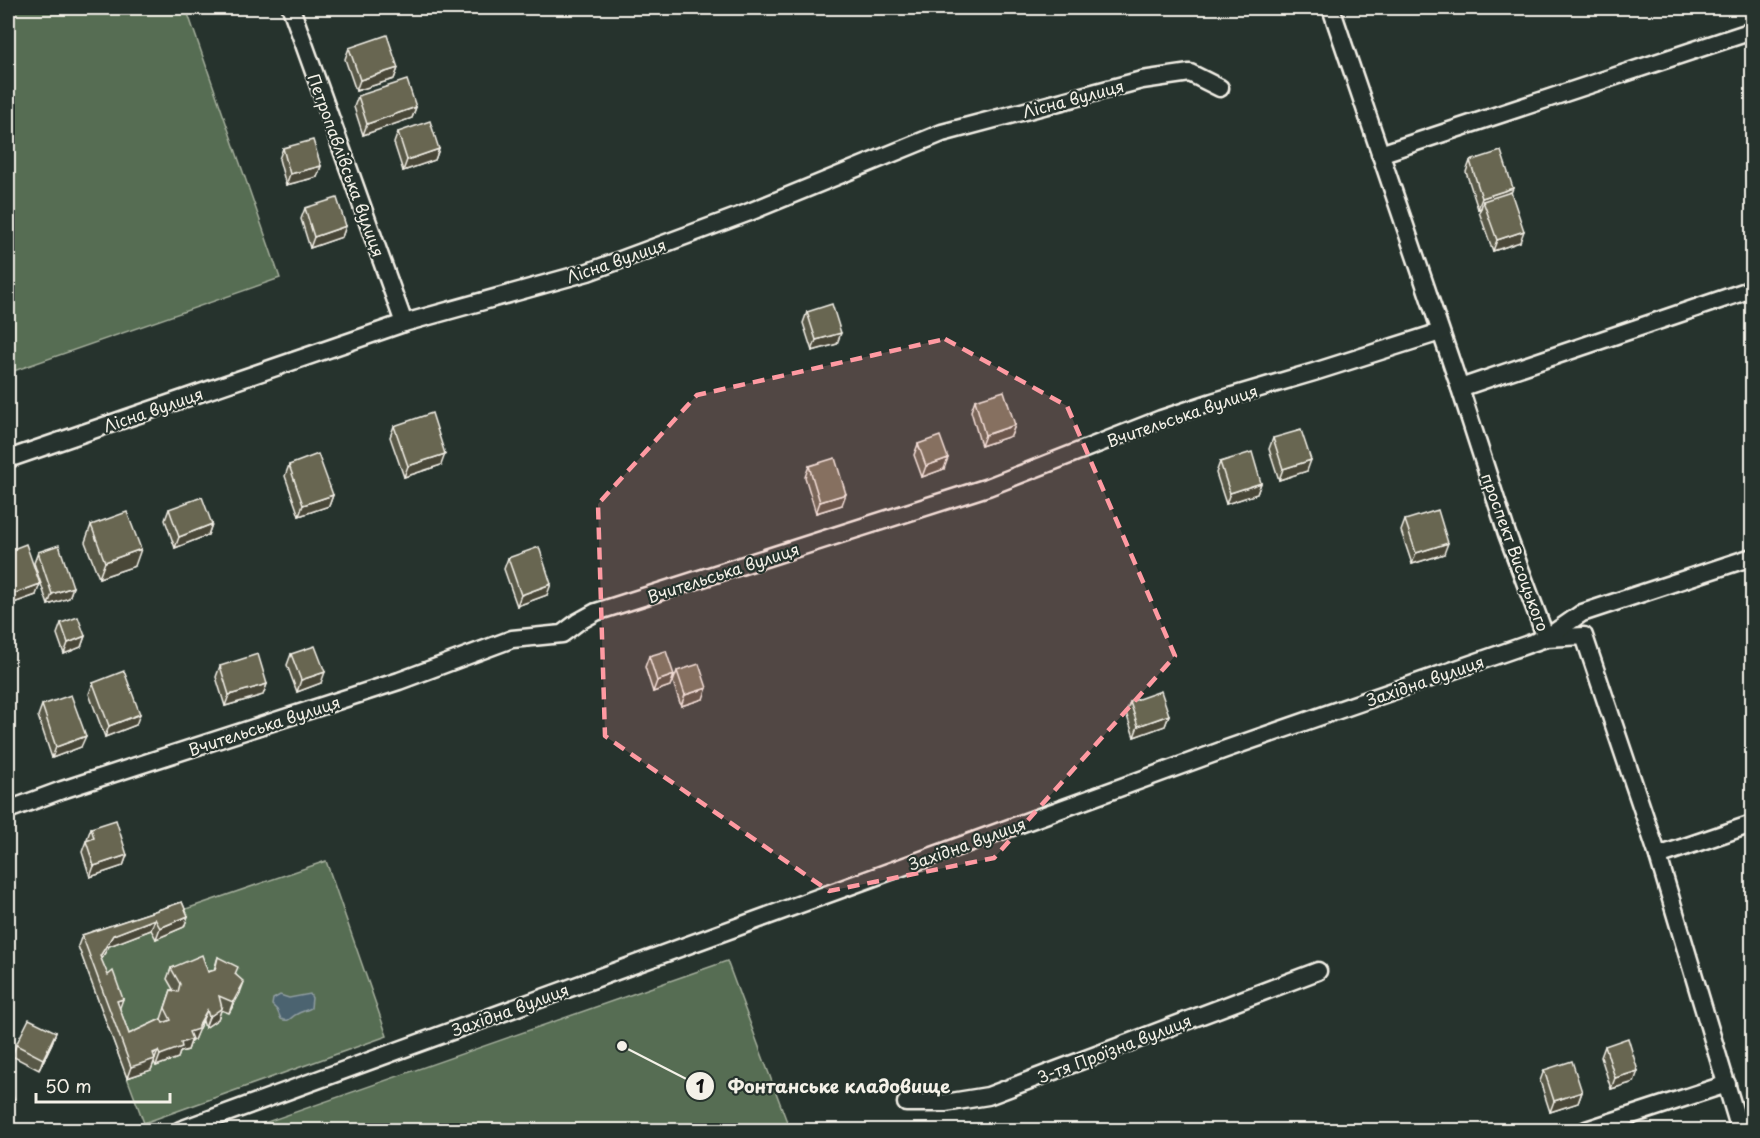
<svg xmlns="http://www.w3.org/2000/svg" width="1760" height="1138" font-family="'Playpen Sans',sans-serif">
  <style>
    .green { fill: #566d52; stroke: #a5af9d; stroke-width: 1.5 }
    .water { fill: #4c6470; stroke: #8f9ca0; stroke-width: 1.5 }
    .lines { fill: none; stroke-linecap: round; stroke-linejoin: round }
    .minor-casing { stroke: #f4f1e8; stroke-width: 21 }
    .minor { stroke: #26332d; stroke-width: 16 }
    .wall { fill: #595846; stroke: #f4f1e8; stroke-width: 1.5 }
    .shaded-wall { fill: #484739; stroke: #f4f1e8; stroke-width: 1.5 }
    .building { fill: #676651; stroke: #f4f1e8; stroke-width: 1.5 }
    .marked { fill: #ff9aa2; fill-opacity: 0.2; stroke: #ff9aa2; stroke-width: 4.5; stroke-dasharray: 12 8; stroke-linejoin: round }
    .labels { text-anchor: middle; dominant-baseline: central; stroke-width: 4.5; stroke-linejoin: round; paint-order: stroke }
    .street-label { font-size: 16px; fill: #f4f1e8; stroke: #26332d }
    .leader { fill: none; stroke: #f4f1e8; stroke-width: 2 }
    .callout-dot { fill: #f4f1e8; stroke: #26332d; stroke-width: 2 }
    .mark-label { font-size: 18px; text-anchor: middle; font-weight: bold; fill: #111 }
    .callout-label { font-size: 18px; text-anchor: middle; font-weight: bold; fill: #f4f1e8; stroke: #26332d; stroke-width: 4.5; stroke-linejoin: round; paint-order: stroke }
  </style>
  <rect width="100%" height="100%" fill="#26332d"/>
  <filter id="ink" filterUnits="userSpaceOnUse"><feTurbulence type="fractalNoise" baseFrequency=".0167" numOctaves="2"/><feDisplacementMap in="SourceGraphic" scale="12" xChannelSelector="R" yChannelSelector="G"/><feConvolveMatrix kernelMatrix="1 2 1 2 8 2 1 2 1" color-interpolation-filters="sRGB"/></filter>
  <g filter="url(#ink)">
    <g class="green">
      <polygon points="8,8 186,8 280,278 8,373"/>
      <polygon points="326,861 387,1036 144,1123 78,946"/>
      <polygon points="727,961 790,1130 244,1130"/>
    </g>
    <path class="water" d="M310,994L312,998L311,1008C306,1011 302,1011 297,1014C290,1017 290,1023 281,1019L277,1010L272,1005L273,999L280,995L289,998Z"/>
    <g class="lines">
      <defs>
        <g id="minor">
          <polyline points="291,8 404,323"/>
          <polyline points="1331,8 1460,388 1507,534 1546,638 1584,636 1658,856 1740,1130"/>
          <polyline points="1380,154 1752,31"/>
          <polyline points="1460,388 1752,289"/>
          <polyline points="8,459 404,323 588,272 747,213 942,133 1142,80 1190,73 1220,88"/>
          <polyline points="8,810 62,790 399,681 512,639 562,634 578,622 596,612 988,487 1161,419 1212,402 1314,372 1440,332"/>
          <polyline points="1658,856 1752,824"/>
          <polyline points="906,1103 945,1103 988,1096 1318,971"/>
          <polyline points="180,1130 1226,749 1546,638 1582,613 1752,557"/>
          <polyline points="1586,1130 1727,1084"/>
        </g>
      </defs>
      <use href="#minor" class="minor-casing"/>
      <use href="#minor" class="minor"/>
    </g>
    <g class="wall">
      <polygon points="349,48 398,68 394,79 356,91 345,59"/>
      <polygon points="358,96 416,107 412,118 363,135 354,107"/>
      <polygon points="398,132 439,149 435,160 403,171 394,143"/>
      <polygon points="283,148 321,166 317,177 286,185 279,159"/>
      <polygon points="1470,161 1511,193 1520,242 1493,251 1479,212 1481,208 1478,209 1466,172"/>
      <polygon points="305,208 346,226 342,237 310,248 301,219"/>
      <polygon points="807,312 837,344 812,351 803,323"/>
      <polygon points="975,400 1015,425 1011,436 981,446 971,411"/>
      <polygon points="394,426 441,465 404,477 390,437"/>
      <polygon points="1273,438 1307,471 1279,480 1269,449"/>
      <polygon points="918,444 944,469 922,477 914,455"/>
      <polygon points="1220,462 1261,483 1257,494 1226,504 1216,473"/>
      <polygon points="289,465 333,495 329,506 299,516 285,476"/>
      <polygon points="809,466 842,505 816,513 805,477"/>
      <polygon points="169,509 212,524 208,535 175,548 165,520"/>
      <polygon points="1405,520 1444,554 1412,564 1401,531"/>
      <polygon points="91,525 135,566 99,578 85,542"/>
      <polygon points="8,551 36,595 8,605"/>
      <polygon points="38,552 73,587 69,598 48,605 34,563"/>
      <polygon points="508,558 547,595 517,606 504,569"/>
      <polygon points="61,623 85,636 81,647 64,654 57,634"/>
      <polygon points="291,654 321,683 297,692 287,665"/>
      <polygon points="649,656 674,675 670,686 653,692 645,667"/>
      <polygon points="220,666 267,684 263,695 225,706 216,677"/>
      <polygon points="677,671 703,699 681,706 673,682"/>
      <polygon points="93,683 136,725 105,737 89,694"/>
      <polygon points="1130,702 1169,715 1165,726 1134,737 1126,713"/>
      <polygon points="42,705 81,747 52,758 38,716"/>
      <polygon points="91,828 127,855 123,866 90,877 82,852 86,841 87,841 87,839"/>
      <polygon points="182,902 188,916 184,927 156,939 151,930 109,946 101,959 129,1034 161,1019 171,990 174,991 167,979 171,968 208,972 214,970 218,957 236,975 240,993 229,1013 221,1010 218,1019 205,1028 203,1021 198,1029 194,1040 191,1041 188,1050 180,1052 178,1058 156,1066 154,1062 151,1070 127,1078 78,946 82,935"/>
      <polygon points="56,1032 52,1043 39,1070 12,1056 16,1045"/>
      <polygon points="1605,1046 1634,1082 1611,1089 1601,1057"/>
      <polygon points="1544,1070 1582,1092 1578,1103 1550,1112 1540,1081"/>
    </g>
    <g class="shaded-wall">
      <polygon points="398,68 394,79 356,91 360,80"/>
      <polygon points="416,107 412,118 363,135 367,124"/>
      <polygon points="439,149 435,160 403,171 407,160"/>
      <polygon points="321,166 317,177 286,185 290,174"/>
      <polygon points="1513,188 1509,199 1483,201 1481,208 1478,209 1482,198"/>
      <polygon points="346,226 342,237 310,248 314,237"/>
      <polygon points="1524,231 1520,242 1493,251 1497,240"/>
      <polygon points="841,333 837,344 812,351 816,340"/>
      <polygon points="1015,425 1011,436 981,446 985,435"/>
      <polygon points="445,454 441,465 404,477 408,466"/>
      <polygon points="948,458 944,469 922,477 926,466"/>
      <polygon points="1311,460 1307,471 1279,480 1283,469"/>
      <polygon points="1261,483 1257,494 1226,504 1230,493"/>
      <polygon points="846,494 842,505 816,513 820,502"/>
      <polygon points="333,495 329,506 299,516 303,505"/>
      <polygon points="212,524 208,535 175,548 179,537"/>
      <polygon points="1448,543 1444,554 1412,564 1416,553"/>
      <polygon points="141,549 135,566 99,578 105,562"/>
      <polygon points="40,584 36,595 8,605 8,602 10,595"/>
      <polygon points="551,584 547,595 517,606 521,595"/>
      <polygon points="73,587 69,598 48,605 52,594"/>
      <polygon points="85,636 81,647 64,654 68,643"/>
      <polygon points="325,672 321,683 297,692 301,680"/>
      <polygon points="674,675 670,686 653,692 657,681"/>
      <polygon points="267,684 263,695 225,706 229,695"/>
      <polygon points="707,688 703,699 681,706 685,695"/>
      <polygon points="140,714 136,725 105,737 109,726"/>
      <polygon points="1169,715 1165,726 1134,737 1138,726"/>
      <polygon points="86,736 81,747 52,758 56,747"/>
      <polygon points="127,855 123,866 90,877 94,866"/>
      <polygon points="188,916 184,927 156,939 160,928"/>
      <polygon points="155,919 151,930 109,946 96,967 100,956 113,935"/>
      <polygon points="244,982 240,993 229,1013 233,1002"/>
      <polygon points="123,999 119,1010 117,1001"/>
      <polygon points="222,1008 218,1019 205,1028 209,1017"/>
      <polygon points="207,1010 194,1040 191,1041 188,1050 180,1052 178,1058 156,1066 160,1055 181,1043 189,1032 198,1026"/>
      <polygon points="56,1032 52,1043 39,1070 43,1059"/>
      <polygon points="158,1051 151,1070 127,1078 131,1067"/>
      <polygon points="1638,1071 1634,1082 1611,1089 1615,1078"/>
      <polygon points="1582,1092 1578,1103 1550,1112 1554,1101"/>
      <polygon points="14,1099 8,1116 8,1102"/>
    </g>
    <g class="building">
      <polygon points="387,35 398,68 360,80 349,48"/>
      <polygon points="407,80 416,107 367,124 358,96"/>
      <polygon points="430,121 439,149 407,160 398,132"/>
      <polygon points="313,140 321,166 290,174 283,148"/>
      <polygon points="1501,151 1513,188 1482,198 1470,161"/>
      <polygon points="1511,192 1524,231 1497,240 1483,201"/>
      <polygon points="337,198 346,226 314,237 305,208"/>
      <polygon points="832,304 841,333 816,340 807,312"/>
      <polygon points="1004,391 1015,425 985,435 975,400"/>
      <polygon points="432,413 445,454 408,466 394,426"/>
      <polygon points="1301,430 1311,460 1283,469 1273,438"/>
      <polygon points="940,436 948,458 926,466 918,444"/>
      <polygon points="1252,452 1261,483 1230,493 1220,462"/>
      <polygon points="318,454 333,495 303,505 289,465"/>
      <polygon points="835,458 846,494 820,502 809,466"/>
      <polygon points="202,497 212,524 179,537 169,509"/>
      <polygon points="1438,510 1448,543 1416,553 1405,520"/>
      <polygon points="127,512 141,549 105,562 91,525"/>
      <polygon points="26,544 40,584 10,595 8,587 8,551"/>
      <polygon points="59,545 73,587 52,594 38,552"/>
      <polygon points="539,547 551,584 521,595 508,558"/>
      <polygon points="78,617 85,636 68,643 61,623"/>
      <polygon points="315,646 325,672 301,680 291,654"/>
      <polygon points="666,651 674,675 657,681 649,656"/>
      <polygon points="258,654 267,684 229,695 220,666"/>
      <polygon points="699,664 707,688 685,695 677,671"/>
      <polygon points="124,671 140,714 109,726 93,683"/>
      <polygon points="1161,691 1169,715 1138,726 1130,702"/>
      <polygon points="71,695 86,736 56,747 42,705"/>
      <polygon points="116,820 127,855 94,866 86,841 94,838 91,828"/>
      <polygon points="182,902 188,916 160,928 155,919 113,935 100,956 108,975 113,971 123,999 117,1001 129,1034 161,1019 163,1023 171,1020 165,1008 171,990 178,992 180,984 171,968 202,955 208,972 215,970 218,957 238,967 235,974 244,982 233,1002 219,996 222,1008 209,1017 207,1010 198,1026 198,1029 189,1032 192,1039 181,1043 182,1047 160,1055 158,1051 153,1053 155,1059 131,1067 82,935"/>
      <polygon points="29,1019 56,1032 43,1059 16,1045"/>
      <polygon points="1628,1038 1638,1071 1615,1078 1605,1046"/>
      <polygon points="1572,1061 1582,1092 1554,1101 1544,1070"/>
      <polygon points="8,1081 14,1099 8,1102"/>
    </g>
  </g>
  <path class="marked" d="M945,339L1067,406L1175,656L994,858L829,891L605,736L598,504L697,395Z"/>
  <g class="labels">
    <g class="street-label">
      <text transform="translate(1073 98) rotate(-15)">Лісна вулиця</text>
      <text transform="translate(347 165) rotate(70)">Петропавлівська вулиця</text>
      <text transform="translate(616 260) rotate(-19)">Лісна вулиця</text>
      <text transform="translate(153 409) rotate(-19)">Лісна вулиця</text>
      <text transform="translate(1182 415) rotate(-19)">Вчительська вулиця</text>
      <text transform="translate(1516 552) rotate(70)">проспект Висоцького</text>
      <text transform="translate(723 572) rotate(-18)">Вчительська вулиця</text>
      <text transform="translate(1425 680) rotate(-19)">Західна вулиця</text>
      <text transform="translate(264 725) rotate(-18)">Вчительська вулиця</text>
      <text transform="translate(967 843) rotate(-20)">Західна вулиця</text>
      <text transform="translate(510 1009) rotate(-20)">Західна вулиця</text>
      <text transform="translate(1114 1048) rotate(-21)">3-тя Проїзна вулиця</text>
    </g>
  </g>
  <path class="leader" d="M622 1046L700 1086"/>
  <g class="callout-dot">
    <circle cx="622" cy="1046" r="6"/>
    <circle cx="700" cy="1086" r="15"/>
  </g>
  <g class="mark-label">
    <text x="700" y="1093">1</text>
  </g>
  <g class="callout-label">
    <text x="839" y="1093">Фонтанське кладовище</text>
  </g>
  <rect width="1760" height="1138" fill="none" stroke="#26332d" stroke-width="30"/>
  <rect x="15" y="15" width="1730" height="1108" fill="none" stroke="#f4f1e8" stroke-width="2" filter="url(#ink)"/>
  <path d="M36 1093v9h134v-9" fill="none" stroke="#f4f1e8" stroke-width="3"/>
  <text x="45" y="1093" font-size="18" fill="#f4f1e8" stroke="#26332d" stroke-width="4.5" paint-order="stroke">50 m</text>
</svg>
